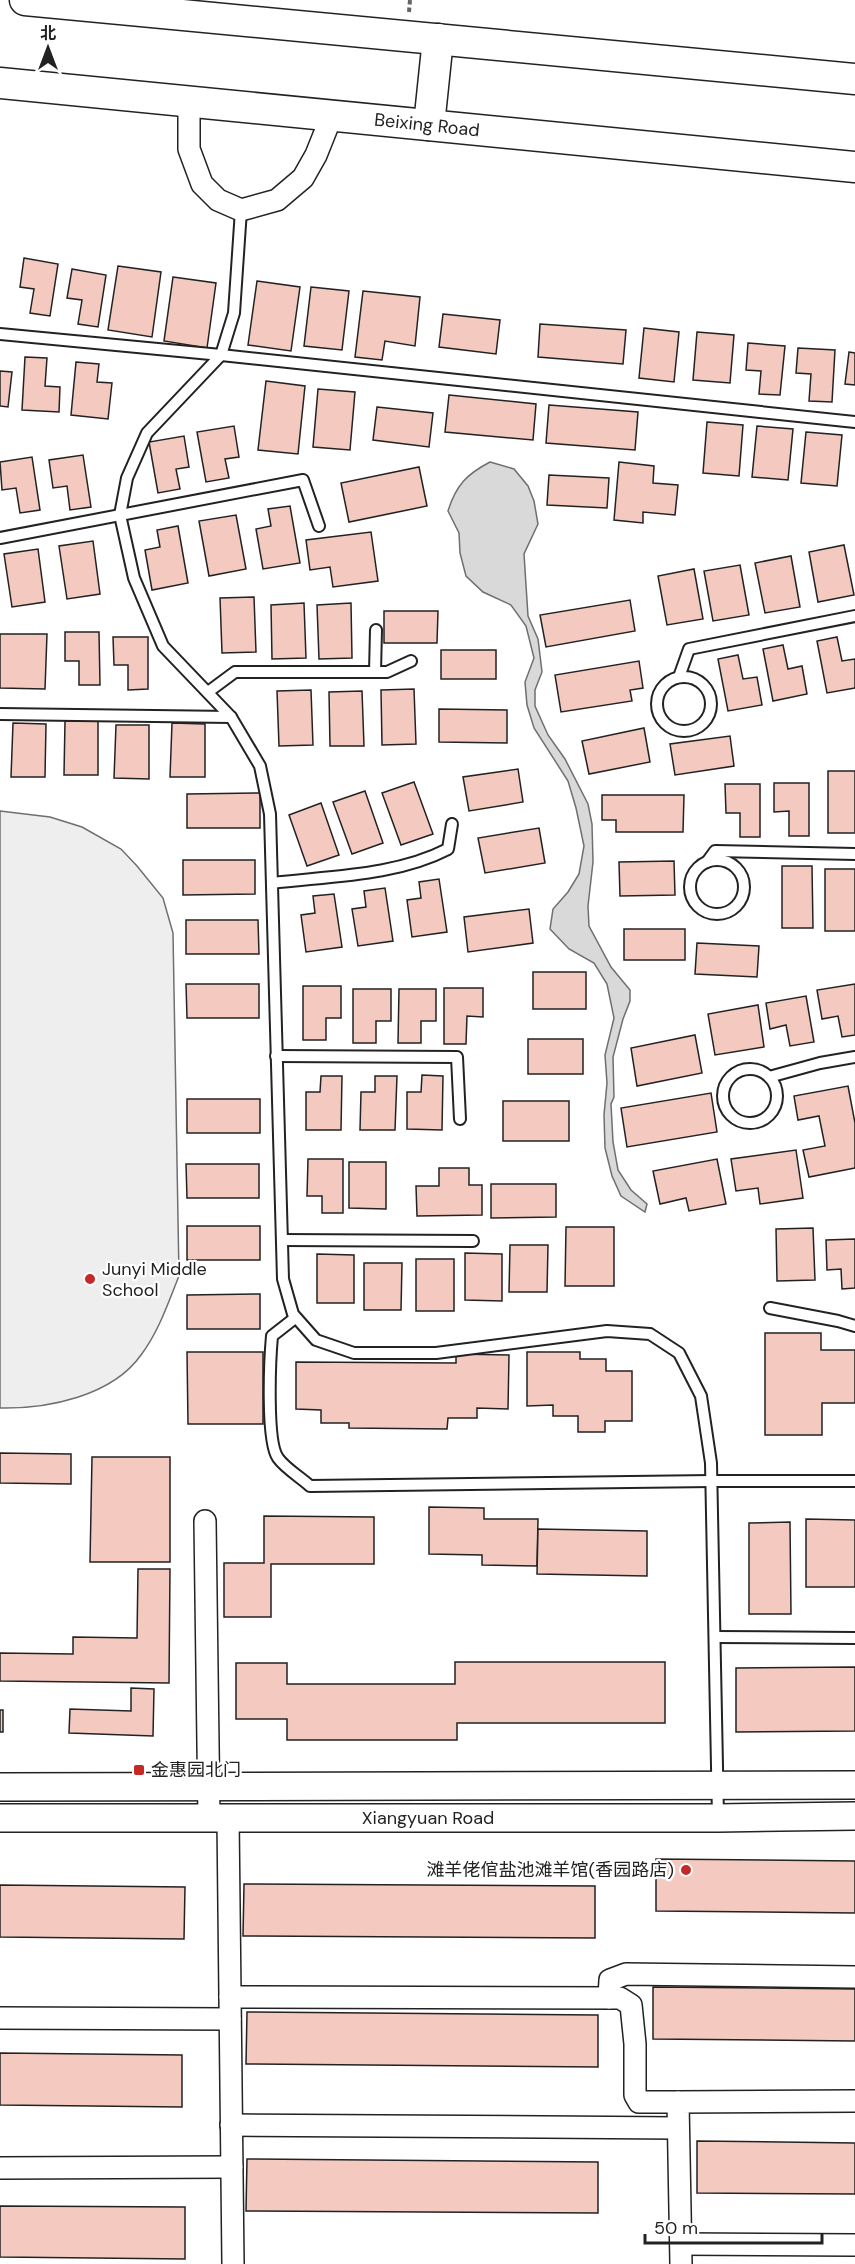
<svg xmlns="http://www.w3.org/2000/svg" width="855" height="2264" font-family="'DM Sans','Noto Sans SC',sans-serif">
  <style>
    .green { fill: #eee; stroke: #6f6f6f; stroke-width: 1.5 }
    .water { fill: #d9d9d9; stroke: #6f6f6f; stroke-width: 1.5 }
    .building { fill: #f3c9c0; stroke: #222; stroke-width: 1.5 }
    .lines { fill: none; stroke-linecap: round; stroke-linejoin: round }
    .service-casing { stroke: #222; stroke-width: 14 }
    .minor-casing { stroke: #222; stroke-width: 24 }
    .tertiary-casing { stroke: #222; stroke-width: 30 }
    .secondary-casing { stroke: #222; stroke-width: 33 }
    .path { stroke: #646464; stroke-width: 4; stroke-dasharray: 4.5 3; stroke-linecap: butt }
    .service { stroke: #fff; stroke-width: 10 }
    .minor { stroke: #fff; stroke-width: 21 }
    .tertiary { stroke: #fff; stroke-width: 27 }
    .secondary { stroke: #fff; stroke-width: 30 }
    .poi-dot { fill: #c62828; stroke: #fff; stroke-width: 2 }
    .labels { text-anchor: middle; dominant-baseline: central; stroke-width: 4.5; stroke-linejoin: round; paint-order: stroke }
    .street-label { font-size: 18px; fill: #222; stroke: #fff }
    .poi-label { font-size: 18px; fill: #222; stroke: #fff; text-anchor: start }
  </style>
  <rect width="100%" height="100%" fill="#fff"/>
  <path class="green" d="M0,811L50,817L82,827L121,849L137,866L163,898L173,933L179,1276C168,1303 159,1331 141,1355C112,1396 48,1409 0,1408Z"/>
  <path class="water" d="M490,462L514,469L528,486L534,501L538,524L524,554L528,616L538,639L542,672L535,690V706L548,735L565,759L588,804L592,824L593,862L588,906L589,926L611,967L630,990V1001L623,1019L613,1057L614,1097L611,1104L613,1142L618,1170L631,1190L647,1204L645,1212L621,1196L612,1176L605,1148L604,1115L607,1083L605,1055L614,1018L607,984L594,963L569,949L550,929L553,909L568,892L579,874L584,846L576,808L568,781L534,728L527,705L525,682L534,658L526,626L511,605L483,592L466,576L460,553L459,533L448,511C456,485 467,474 490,462Z"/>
  <g class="building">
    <polygon points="24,258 58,264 50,316 30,313 34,289 20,287"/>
    <polygon points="118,266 161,272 152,337 108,330"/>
    <polygon points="72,269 106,275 98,327 78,324 82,300 67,298"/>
    <polygon points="173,277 216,283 207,348 164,341"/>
    <polygon points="257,281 300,287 291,351 248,345"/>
    <polygon points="311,287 349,291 342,350 304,346"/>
    <polygon points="363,291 420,297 415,346 385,341 382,360 355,357"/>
    <polygon points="443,314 500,320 496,354 439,347"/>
    <polygon points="540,324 626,330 623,364 538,357"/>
    <polygon points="644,328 679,332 674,382 639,378"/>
    <polygon points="697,332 734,335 730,383 693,380"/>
    <polygon points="748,343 785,346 780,395 759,394 761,371 746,370"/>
    <polygon points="798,348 835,350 832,402 809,401 811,374 796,373"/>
    <polygon points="849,352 855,353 855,385 845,384"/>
    <polygon points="25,357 47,358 45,386 60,387 59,412 22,410"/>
    <polygon points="76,362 99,364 97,382 112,383 108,419 71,415"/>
    <polygon points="0,371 12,372 8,407 0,406"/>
    <polygon points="266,381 305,386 298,454 258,450"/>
    <polygon points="318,389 355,392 350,450 313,447"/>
    <polygon points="449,395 536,404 533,440 445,432"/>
    <polygon points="549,405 638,412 635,450 546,443"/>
    <polygon points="377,407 433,413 429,447 373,440"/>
    <polygon points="707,422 743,425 739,476 703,473"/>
    <polygon points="234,426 239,457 225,459 229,478 206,482 197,432"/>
    <polygon points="757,426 793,429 788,480 752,477"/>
    <polygon points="806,432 842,435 837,486 801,483"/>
    <polygon points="184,436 189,467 176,469 180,489 158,493 149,442"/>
    <polygon points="83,455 91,507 70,510 67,486 53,488 49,460"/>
    <polygon points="32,457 40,510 20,513 16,488 2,490 0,462"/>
    <polygon points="619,462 654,466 653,483 678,485 675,515 643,512 643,523 614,520"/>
    <polygon points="419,467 427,506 349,522 341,483"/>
    <polygon points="549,475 609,478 607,508 547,505"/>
    <polygon points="290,506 300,563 263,569 256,529 271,526 268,509"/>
    <polygon points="236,515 246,569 209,576 199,521"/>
    <polygon points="178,526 188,583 152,590 145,550 160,547 157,530"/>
    <polygon points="371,532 378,581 333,587 330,567 310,570 306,540"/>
    <polygon points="93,541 100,594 67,599 59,546"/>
    <polygon points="844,545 854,595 818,602 809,552"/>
    <polygon points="38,549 45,602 12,607 4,554"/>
    <polygon points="791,556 800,607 765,613 755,563"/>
    <polygon points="740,565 749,615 713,621 704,571"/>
    <polygon points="694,569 703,619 667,625 658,576"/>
    <polygon points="254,597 256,652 222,653 220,598"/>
    <polygon points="630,600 635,631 546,647 540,615"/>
    <polygon points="304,603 306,658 272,659 271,605"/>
    <polygon points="351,603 352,658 319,659 317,605"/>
    <polygon points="384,611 438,611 437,643 384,643"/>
    <polygon points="65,632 99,632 100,685 79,685 79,661 65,661"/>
    <polygon points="0,634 47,634 45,689 0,688"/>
    <polygon points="113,637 148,637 148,689 128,690 128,665 114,665"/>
    <polygon points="837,637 842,661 855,659 855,688 827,693 817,641"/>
    <polygon points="783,645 788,669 802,666 807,694 773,701 763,649"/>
    <rect x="441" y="650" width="55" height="29"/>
    <polygon points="738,655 743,679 757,677 762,705 728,711 718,659"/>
    <polygon points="639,661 643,688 630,690 632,701 561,712 555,675"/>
    <polygon points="414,689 416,744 382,745 381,690"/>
    <polygon points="311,690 313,745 279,746 277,691"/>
    <polygon points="362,691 364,746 330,746 329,692"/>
    <polygon points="439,709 507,710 507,743 439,742"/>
    <polygon points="65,721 98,721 98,775 64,775"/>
    <polygon points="13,723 46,724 45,777 11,777"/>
    <polygon points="172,723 205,724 205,777 170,777"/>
    <polygon points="116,725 149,725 149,779 114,778"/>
    <polygon points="644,728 650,762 589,774 582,741"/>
    <polygon points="730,736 734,766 675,775 670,744"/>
    <polygon points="518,769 523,802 469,811 463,777"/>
    <rect x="828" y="771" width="27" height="62"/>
    <polygon points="414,782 433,834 401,845 382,793"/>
    <polygon points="774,783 809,783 809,836 789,836 789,811 774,812"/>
    <polygon points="725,784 760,784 760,837 740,837 740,813 726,813"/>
    <polygon points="365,791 383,843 352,854 333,802"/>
    <polygon points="260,793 260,828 187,828 187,794"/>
    <polygon points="602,795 684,795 683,832 616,832 616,820 602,820"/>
    <polygon points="321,803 339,855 307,866 289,815"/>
    <polygon points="539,828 545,863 485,873 478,838"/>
    <polygon points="183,860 255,860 255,894 183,895"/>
    <polygon points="674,861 675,895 620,896 619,862"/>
    <polygon points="782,866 812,866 813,928 782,928"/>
    <rect x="825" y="869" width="30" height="62"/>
    <polygon points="439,879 447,932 412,937 407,900 421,898 419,882"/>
    <polygon points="385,888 393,941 358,946 352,909 366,907 364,891"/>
    <polygon points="334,894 342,947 306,952 301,915 315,913 313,896"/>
    <polygon points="529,909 533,943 468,952 464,917"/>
    <polygon points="186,920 258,920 259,954 186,954"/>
    <rect x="624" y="929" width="61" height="31"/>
    <polygon points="697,943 759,946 757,977 695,974"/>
    <rect x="533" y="972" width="53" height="37"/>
    <polygon points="186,984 259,984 259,1018 187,1018"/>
    <polygon points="855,984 855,1035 842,1037 838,1016 822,1019 817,990"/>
    <polygon points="303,986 341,986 341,1018 326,1018 326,1040 303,1040"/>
    <polygon points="444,988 483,988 483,1017 467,1016 466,1044 444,1044"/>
    <polygon points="353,989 391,989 391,1021 376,1021 376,1043 353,1043"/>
    <polygon points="399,989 436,989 436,1021 421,1021 421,1043 398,1043"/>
    <polygon points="806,996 814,1042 790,1046 786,1025 770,1029 766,1003"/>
    <polygon points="758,1005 764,1047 715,1055 708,1014"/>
    <polygon points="695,1035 702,1073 637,1086 631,1048"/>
    <rect x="528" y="1039" width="55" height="35"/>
    <polygon points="422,1075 443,1076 442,1130 407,1129 407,1092 421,1092"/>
    <polygon points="321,1076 342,1076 341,1130 306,1130 306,1092 320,1092"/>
    <polygon points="375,1076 397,1076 395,1130 360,1130 361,1092 375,1092"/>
    <polygon points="848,1086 855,1123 855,1168 809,1177 803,1150 825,1146 819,1116 798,1120 794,1096"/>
    <polygon points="711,1093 717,1132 627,1147 621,1108"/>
    <rect x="187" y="1099" width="73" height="34"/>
    <rect x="503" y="1101" width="66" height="40"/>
    <polygon points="796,1150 803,1198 760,1204 758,1188 736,1191 731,1159"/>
    <polygon points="308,1159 343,1159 343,1213 322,1213 322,1196 307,1196"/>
    <polygon points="717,1159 726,1204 689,1211 686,1198 660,1204 653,1171"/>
    <polygon points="349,1162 386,1162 386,1209 349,1208"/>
    <polygon points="186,1164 259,1164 259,1198 187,1198"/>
    <polygon points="439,1168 469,1168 469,1185 482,1185 482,1215 417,1216 416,1186 439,1186"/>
    <polygon points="491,1184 556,1184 556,1217 491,1218"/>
    <rect x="187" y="1226" width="73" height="34"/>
    <polygon points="566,1227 614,1227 614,1286 565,1286"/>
    <polygon points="813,1228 815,1280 777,1281 776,1229"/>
    <polygon points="855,1239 855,1288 842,1289 841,1269 827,1270 826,1240"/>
    <polygon points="510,1245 548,1245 547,1292 509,1292"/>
    <polygon points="465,1253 502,1254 502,1301 465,1300"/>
    <polygon points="317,1254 354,1255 354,1303 317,1303"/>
    <rect x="416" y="1259" width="38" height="52"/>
    <polygon points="364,1263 402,1263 401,1310 364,1310"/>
    <polygon points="260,1294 260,1329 187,1329 187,1295"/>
    <polygon points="765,1333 821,1333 821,1350 855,1350 855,1403 822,1403 822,1435 765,1435"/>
    <polygon points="187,1352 263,1352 263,1424 188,1424"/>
    <polygon points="527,1352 580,1352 580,1359 606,1359 606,1371 632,1371 632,1421 605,1421 605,1432 578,1432 578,1416 553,1416 553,1405 527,1406"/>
    <polygon points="456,1354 509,1355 508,1409 477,1408 477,1418 448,1418 447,1429 349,1428 349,1423 321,1423 321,1410 296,1409 296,1362 456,1363"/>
    <polygon points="0,1453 71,1454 71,1484 0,1483"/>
    <polygon points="92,1457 170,1457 170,1562 90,1562"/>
    <polygon points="429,1507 484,1508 484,1519 538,1519 537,1566 482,1565 482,1555 429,1554"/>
    <polygon points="264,1516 374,1517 374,1564 271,1564 271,1617 224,1617 224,1563 264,1563"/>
    <polygon points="806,1519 855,1520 855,1587 806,1587"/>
    <polygon points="790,1522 791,1614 749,1614 749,1523"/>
    <polygon points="538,1529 647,1531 647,1576 537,1574"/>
    <polygon points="138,1569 170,1569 169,1683 0,1681 0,1653 73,1654 73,1637 137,1638"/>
    <polygon points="455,1662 665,1662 665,1723 457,1723 457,1740 287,1740 287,1719 236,1719 236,1663 287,1663 287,1684 455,1684"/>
    <polygon points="855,1667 855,1731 736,1732 736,1668"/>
    <polygon points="131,1688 154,1689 153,1736 69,1733 70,1709 131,1711"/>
    <rect x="0" y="1710" width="3" height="22"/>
    <polygon points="656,1859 855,1861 855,1913 656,1911"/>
    <polygon points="244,1884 595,1886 595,1938 243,1936"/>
    <polygon points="0,1885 185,1887 184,1939 0,1937"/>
    <polygon points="653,1987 855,1989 855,2041 653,2039"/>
    <polygon points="247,2012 598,2015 598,2067 246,2064"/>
    <polygon points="0,2053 182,2055 182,2107 0,2105"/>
    <polygon points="697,2141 855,2143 855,2194 697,2193"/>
    <polygon points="247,2159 598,2162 598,2213 246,2211"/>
    <polygon points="0,2206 185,2207 185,2259 0,2257"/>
  </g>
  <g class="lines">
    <defs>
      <g id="service">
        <polyline points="241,210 234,313 221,355 147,433 127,478 120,515 134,578 163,646 231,717 260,766 270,814 283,1279 293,1314 316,1340 354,1353 436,1353 607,1331 650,1334 679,1353 701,1396 711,1463 718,1817"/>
        <polyline points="0,334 221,355 855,422"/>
        <polyline points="0,538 303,480 319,526"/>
        <polyline points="375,672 376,630"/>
        <circle cx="684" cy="704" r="27"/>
        <polyline points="679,677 689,649 855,616"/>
        <polyline points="208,692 235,672 387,672 411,661"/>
        <polyline points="0,714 231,717"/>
        <circle cx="717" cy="887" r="27"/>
        <polyline points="707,862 715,851 855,854"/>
        <path d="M272,883C330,876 396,876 448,849L452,824"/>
        <polyline points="276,1056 457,1057 460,1119"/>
        <circle cx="750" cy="1096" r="27"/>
        <polyline points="769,1077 820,1063 855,1057"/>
        <polyline points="282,1240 473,1241"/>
        <polyline points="770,1308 838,1321 855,1326"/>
        <path d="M295,1318L272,1336C270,1358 266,1442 278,1458C285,1468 300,1477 310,1486L712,1481H855"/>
        <polyline points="715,1637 855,1638"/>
      </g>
      <g id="minor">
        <polyline points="189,101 189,149 202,184 218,200 241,210 277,200 303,178 316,155 332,115"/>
        <polyline points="205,1521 209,1818"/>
        <polyline points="228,1818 233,2264"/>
        <polyline points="230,1997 620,1998 631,2005 635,2044 635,2095 639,2102 678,2102"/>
        <polyline points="609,1998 610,1980 626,1974 855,1977"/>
        <polyline points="0,2018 230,2019"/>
        <polyline points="231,2125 678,2128"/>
        <polyline points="0,2168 232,2167"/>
        <polyline points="681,2244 855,2245"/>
        <polyline points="681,2264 678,2102 855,2101"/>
      </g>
      <g id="tertiary">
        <polyline points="0,1787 855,1785"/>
        <polyline points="0,1818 718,1818 855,1816"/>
      </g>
      <g id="secondary">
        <polyline points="25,0 855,79"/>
        <polyline points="0,83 855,167"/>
        <polyline points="429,125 438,39"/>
      </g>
    </defs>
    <use href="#service" class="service-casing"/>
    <use href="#minor" class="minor-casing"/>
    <use href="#tertiary" class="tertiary-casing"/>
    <use href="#secondary" class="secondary-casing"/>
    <polyline class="path" points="409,12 410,0"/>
    <use href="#service" class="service"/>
    <use href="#minor" class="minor"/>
    <use href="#tertiary" class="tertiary"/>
    <use href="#secondary" class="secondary"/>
  </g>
  <g class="poi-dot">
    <circle cx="90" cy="1279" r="6"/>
    <rect x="133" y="1764" width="12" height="12" rx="3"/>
    <circle cx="686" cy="1870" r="6"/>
  </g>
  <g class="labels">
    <g class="street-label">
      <text transform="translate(427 125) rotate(6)">Beixing Road</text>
      <text x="428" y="1818">Xiangyuan Road</text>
    </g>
    <g class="poi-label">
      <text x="102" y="1269">Junyi Middle<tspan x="102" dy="21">School</tspan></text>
      <text x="151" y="1770">金惠园北门</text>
      <text x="674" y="1870" text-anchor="end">滩羊佬倌盐池滩羊馆(香园路店)</text>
    </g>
  </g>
  <g transform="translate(48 48)" stroke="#ffffff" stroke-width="4.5" paint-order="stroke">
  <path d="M0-4.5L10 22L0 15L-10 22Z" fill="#222222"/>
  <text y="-9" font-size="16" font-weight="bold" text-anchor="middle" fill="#222222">北</text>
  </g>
  <path d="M645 2234v9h177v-9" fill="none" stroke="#222222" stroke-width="3"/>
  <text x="654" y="2234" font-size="18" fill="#222222" stroke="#ffffff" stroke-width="4.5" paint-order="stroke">50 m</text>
</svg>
